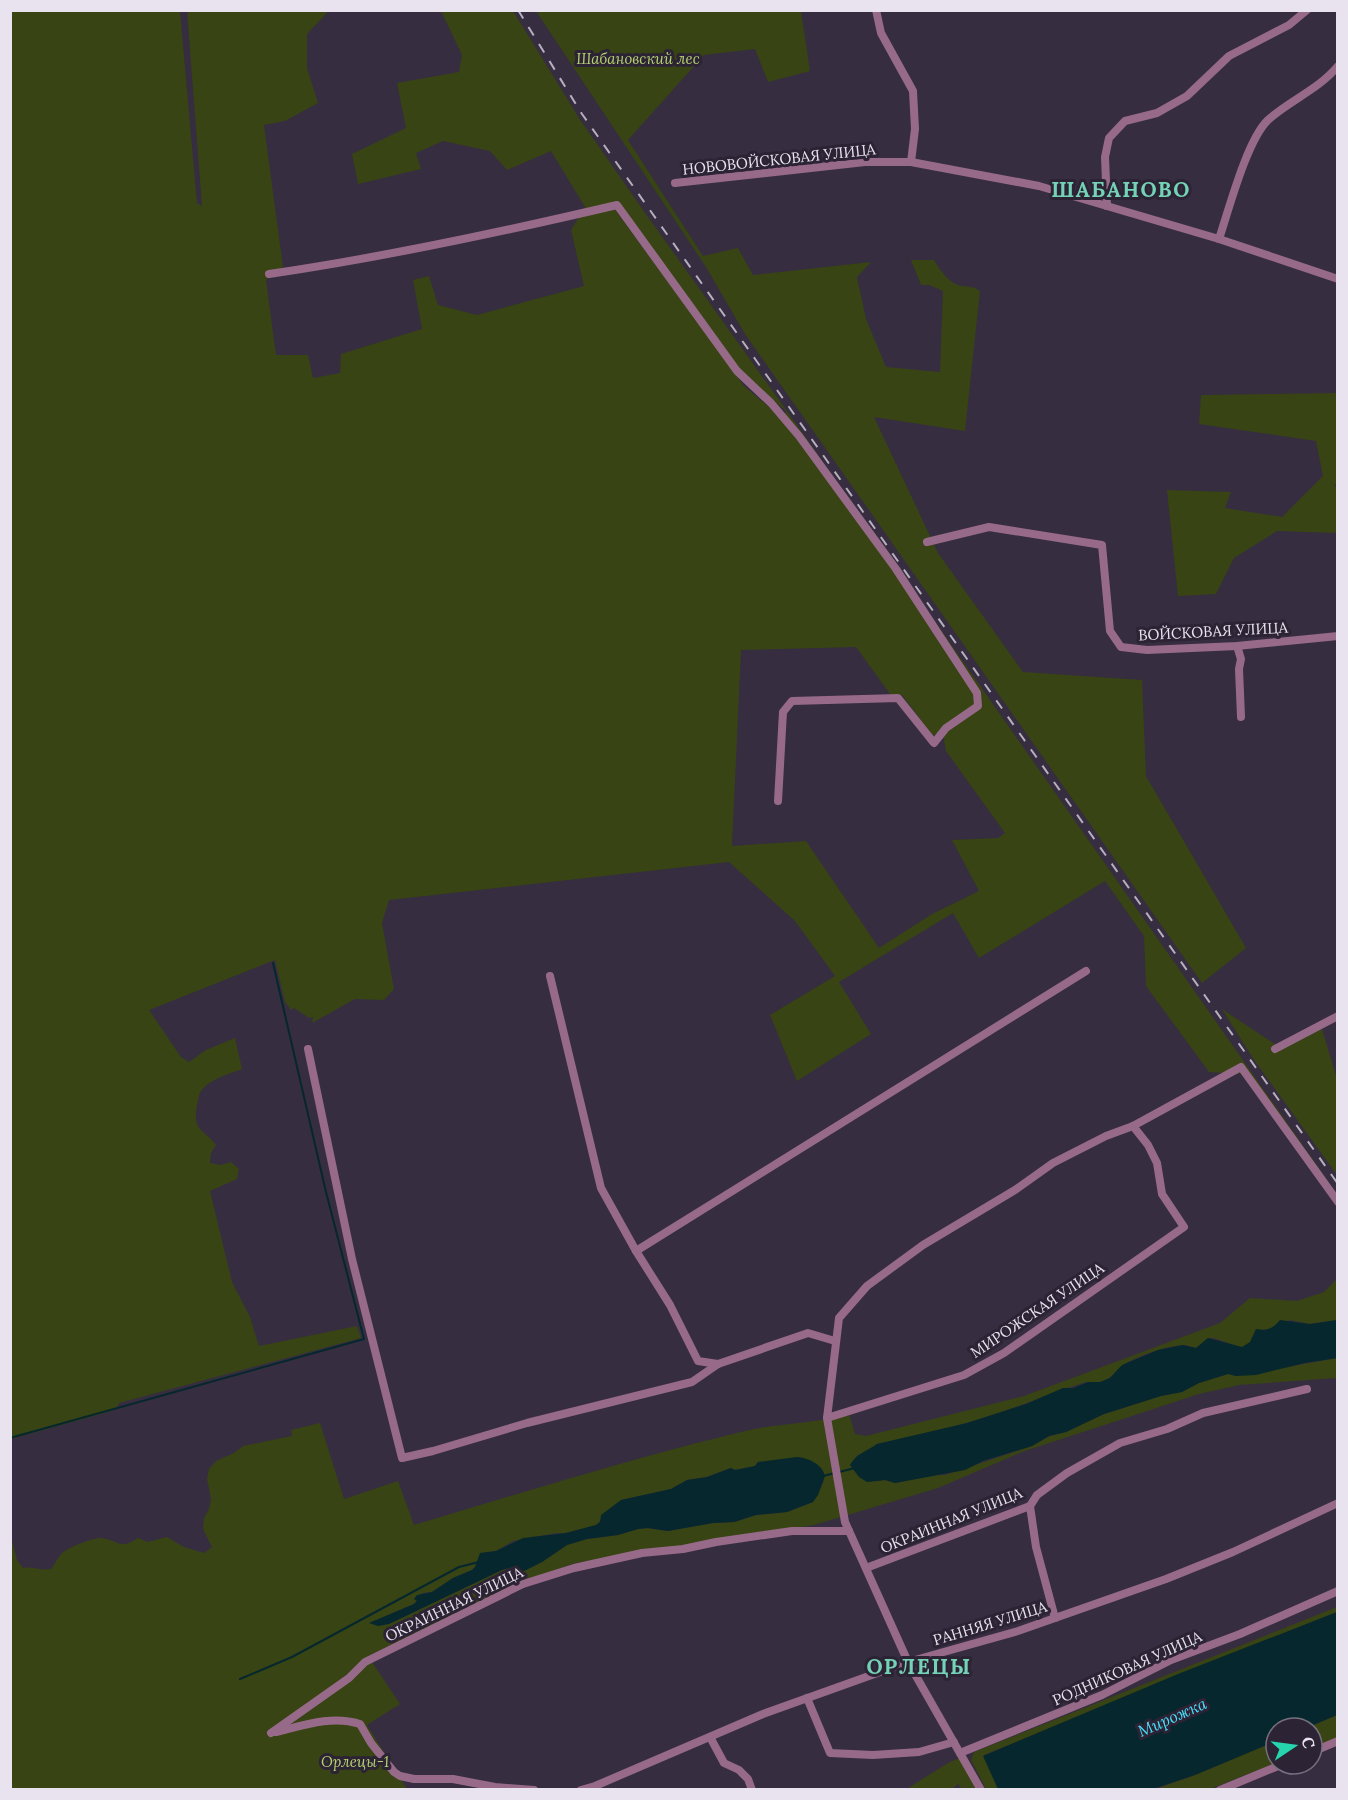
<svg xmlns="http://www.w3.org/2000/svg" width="1348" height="1800" font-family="Lora,serif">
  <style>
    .green { fill: #384413; fill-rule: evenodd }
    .water { fill: #05272d }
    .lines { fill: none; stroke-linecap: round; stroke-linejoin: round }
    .stream { stroke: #05272d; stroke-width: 2 }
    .street { stroke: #976a8a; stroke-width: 8 }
    .rail { stroke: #b6b0be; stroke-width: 2; stroke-dasharray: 10 10; stroke-linecap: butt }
    .labels { text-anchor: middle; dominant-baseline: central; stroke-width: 6; stroke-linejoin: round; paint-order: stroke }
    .park-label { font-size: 15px; font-style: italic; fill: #b6d270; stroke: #2c2335 }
    .street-label { font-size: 15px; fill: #e8e3ee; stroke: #2c2335 }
    .water-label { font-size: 16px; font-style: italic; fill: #47e0fa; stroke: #2c2335 }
    .district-label { font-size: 21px; font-weight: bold; letter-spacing: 1.5px; fill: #74d3b7; stroke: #2c2335 }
  </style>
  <rect width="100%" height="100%" fill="#362d40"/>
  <g class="green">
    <path d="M10,11H180L197,203L202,206L187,11H326L327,13L307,34V68L318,103L285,121L264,125L283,267L266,280L276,355H308L313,378L340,373L341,354L422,329L413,280L429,276L438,305L477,315L584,286L571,230L585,207L551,151L507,170L490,151L443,141L416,153L421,169L358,184L352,154L406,128L397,83L459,72L462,55L441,11H513L579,118L643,210L787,411L1337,1194V1206L1242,1074L1209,1072L1146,986L1144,936L1105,881L979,958L953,913L839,982L871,1034L797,1081L770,1015L835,976L795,921L729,862L389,900L382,923L394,989L384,1000L355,999L312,1023L313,1017L309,1018L294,1008L291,1010L285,1002L275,960L149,1010L181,1057L189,1062L206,1050L235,1038L242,1069C229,1074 203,1081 199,1096C198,1099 198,1102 197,1105C196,1112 195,1118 197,1124C201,1133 210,1136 216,1145L211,1153L210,1163L221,1165L231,1162L239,1169L237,1179L210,1191L232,1282L250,1317L259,1346L357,1326L361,1338L119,1403L116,1409L105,1413L11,1439ZM621,208L738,369L787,412L778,417L768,406L744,386L616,211ZM856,647L890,694L902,695L933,736L975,705L978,710L943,735L946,751L1005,833L998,838L952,840L979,891L932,914L879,948L806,841L732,846L741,650Z"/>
    <path d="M536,11H801L810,71L768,82L755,49L704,55L628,140L703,256L738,248L753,275L871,262L857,277L866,319L886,367L940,372L943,291L929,285H921L911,260H934C940,270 949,284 962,286C969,287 973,286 980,291L965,431L874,417L938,553L1023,672L1142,680L1146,776L1246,948L1202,983L745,334L706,267Z"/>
    <polygon points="1337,393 1338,481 1334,486 1337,487 1337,533 1277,531 1234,558 1216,594 1178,596 1167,490 1231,492 1225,508 1282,517 1323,476 1316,441 1199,424 1201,395"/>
    <polygon points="1222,1009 1282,1049 1322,1029 1337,1079 1337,1175 1252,1057"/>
    <path d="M1337,1279V1320L1310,1324L1290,1320L1267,1331L1242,1348L1214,1338H1209L1196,1348C1192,1347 1187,1345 1183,1345C1167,1346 1135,1356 1122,1366C1114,1372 1111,1379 1101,1382C1095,1383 1089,1381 1083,1383C1044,1395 1006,1413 966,1423C937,1431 907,1437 877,1444L866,1452L856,1456L867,1482L885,1480L895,1483L934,1475H945L1032,1446L1050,1436L1066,1432L1104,1414L1161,1396L1182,1392L1199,1383L1228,1374L1236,1376L1337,1358V1378L1239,1385L1199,1394L1022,1452L938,1488L814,1525L575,1563L522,1582L368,1656L400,1704L367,1725L407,1789H11L10,1533L17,1560L23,1568C33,1566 40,1571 51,1569C55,1564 58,1557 62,1553C69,1547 94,1537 102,1538C120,1541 120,1550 138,1538L148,1542L167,1537L184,1547L204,1553L212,1547L203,1529L204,1518L209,1509L211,1499L207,1479L209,1469L216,1461L234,1453L243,1446L292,1436L291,1430L320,1423L344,1499L398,1481L414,1525C524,1492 633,1458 745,1431C779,1423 814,1424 849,1414L855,1434L866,1436L1024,1396L1220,1323L1250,1298L1297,1301L1324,1292ZM758,1462H768L824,1481L813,1502L787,1512L756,1515L735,1522L713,1523L668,1531L648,1528L638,1529L618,1535L587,1539L567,1545L542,1562L524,1571L513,1567L502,1570L389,1624L370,1623L414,1604L422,1593L432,1592L453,1578L472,1570L475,1567L481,1553L496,1551L513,1541L556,1533H566L596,1525L621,1500L671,1489L687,1480L707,1477L730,1468L735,1470L755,1466Z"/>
    <polygon points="1337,1607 1337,1612 984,1755 998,1789 986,1789 971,1760 974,1752"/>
    <polygon points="1337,1715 1337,1739 1312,1749 1312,1728 1306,1728"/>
    <polygon points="1276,1741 1276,1763 1210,1789 1153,1790 1195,1775"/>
    <polygon points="959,1758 976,1789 962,1789 958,1784 952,1789 905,1790 948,1763"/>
  </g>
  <g class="water">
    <path d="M1280,1320L1310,1324L1337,1320V1358L1305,1363L1256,1375L1236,1376L1228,1374L1199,1383L1182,1392L1161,1396L1104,1414L1066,1432L1049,1436L1032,1446L983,1461L965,1470L895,1483L885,1480L867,1482L859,1477L850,1465C856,1454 867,1451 877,1444L967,1423L1026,1404L1063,1388H1073L1088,1382H1100L1110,1378L1122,1365L1158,1350L1183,1345L1196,1348L1208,1338L1242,1347L1250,1342L1256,1329C1268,1331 1272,1329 1280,1320Z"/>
    <path d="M797,1457C809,1458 822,1464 825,1476L818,1495L813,1502L787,1512L756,1515L734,1522L713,1523L668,1531L648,1528L638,1529L618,1535L587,1539L567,1545L542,1562L524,1571L513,1567L502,1570L389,1624L378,1626L369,1623L414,1604L417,1601L414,1599L417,1595L432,1592L453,1578L472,1570L475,1567L480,1553L496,1551L523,1538L566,1533L596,1525L600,1522L601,1515L621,1500L671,1489L687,1480L707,1477L731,1468L735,1470L755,1466L758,1462Z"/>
    <polygon points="1337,1612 1337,1715 1306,1728 1276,1728 1276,1741 1195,1775 1153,1789 998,1789 983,1756 1178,1674"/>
  </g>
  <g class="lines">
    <g class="stream">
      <polyline points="10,1438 364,1339 326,1192 273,963"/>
      <polyline points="823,1476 855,1468"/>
      <polyline points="240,1679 292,1657 459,1567 479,1562"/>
    </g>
    <g class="street">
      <polyline points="876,10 881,33 913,91 915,129 911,162"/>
      <polyline points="675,183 865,162 911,162 1039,186 1219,239 1338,279"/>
      <polyline points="1107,206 1105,157 1109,138 1125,121 1157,113 1187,96 1229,56 1289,25 1307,10"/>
      <path d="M1219,239C1229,209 1247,140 1268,120C1290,100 1318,90 1338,66"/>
      <path d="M269,274C386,257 502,232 617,205L737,371L771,403L799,436L896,569L977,693L978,706L946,728L934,743L898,698L792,701L783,712L778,801"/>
      <polyline points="927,542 989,527 1102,545 1110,631 1121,647 1147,650 1237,646 1338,636"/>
      <polyline points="1237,646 1241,659 1239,669 1241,717"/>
      <polyline points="550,976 601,1188 636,1251 670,1305 698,1361 718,1364"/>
      <polyline points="308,1049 352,1259 402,1458 433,1451 527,1423 692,1382 718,1364 808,1333 835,1341"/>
      <polyline points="1275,1049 1338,1016"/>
      <polyline points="636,1251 1086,971"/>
      <polyline points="827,1418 964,1375 1004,1353 1184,1227 1162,1194 1157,1163 1148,1145 1133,1126"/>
      <polyline points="1030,1506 1036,1547 1055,1618"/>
      <polyline points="866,1568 1030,1506 1037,1495 1067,1473 1120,1443 1167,1429 1203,1413 1307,1389"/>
      <polyline points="807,1698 830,1753 873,1755 919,1752 954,1742"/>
      <path d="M276,1732C304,1725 332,1715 360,1724L371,1743L394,1772L400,1776L414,1779H453L495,1787L534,1790"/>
      <polyline points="271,1733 349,1678 365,1662 523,1584 574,1568 642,1553 683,1549 716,1542 792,1531 849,1531"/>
      <polyline points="710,1737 724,1763 739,1770 748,1779 752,1790"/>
      <polyline points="1312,1752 1338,1741"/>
      <polyline points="960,1753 1102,1695 1171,1660 1240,1634 1338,1591"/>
      <polyline points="581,1790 595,1786 763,1714 908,1662 1018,1631 1166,1579 1233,1552 1338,1503"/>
      <polyline points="981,1790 908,1662 845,1522 827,1418 839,1318 867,1286 923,1245 1015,1190 1053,1163 1106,1136 1133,1126 1241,1067 1338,1202"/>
      <polyline points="1220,1790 1283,1764"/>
    </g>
    <polyline class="rail" points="518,10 582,114 1338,1184"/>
  </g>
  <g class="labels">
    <g class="park-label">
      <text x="638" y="58">Шабановский лес</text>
      <text x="355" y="1761">Орлецы-1</text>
    </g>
    <g class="street-label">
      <text transform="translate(779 159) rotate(-6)">НОВОВОЙСКОВАЯ УЛИЦА</text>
      <text transform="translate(1213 631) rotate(-3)">ВОЙСКОВАЯ УЛИЦА</text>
      <text transform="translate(1037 1310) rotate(-34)">МИРОЖСКАЯ УЛИЦА</text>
      <text transform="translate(951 1520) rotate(-22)">ОКРАИННАЯ УЛИЦА</text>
      <text transform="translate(454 1604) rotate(-26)">ОКРАИННАЯ УЛИЦА</text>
      <text transform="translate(990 1623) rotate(-17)">РАННЯЯ УЛИЦА</text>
      <text transform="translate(1127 1668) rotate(-24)">РОДНИКОВАЯ УЛИЦА</text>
    </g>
    <g class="water-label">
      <text transform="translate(1172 1717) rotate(-24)">Мирожка</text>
    </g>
    <g class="district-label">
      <text x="1121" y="189">ШАБАНОВО</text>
      <text x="919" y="1666">ОРЛЕЦЫ</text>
    </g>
  </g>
  <rect width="1348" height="1800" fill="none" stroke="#e8e3ee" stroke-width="24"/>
  <g transform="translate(1294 1746) rotate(77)"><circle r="28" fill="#2c2335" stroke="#77707f" stroke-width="1.5"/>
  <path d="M0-4.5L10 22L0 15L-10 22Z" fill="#26d5ae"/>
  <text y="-9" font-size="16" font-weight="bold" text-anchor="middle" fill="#e8e3ee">С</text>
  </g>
</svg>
